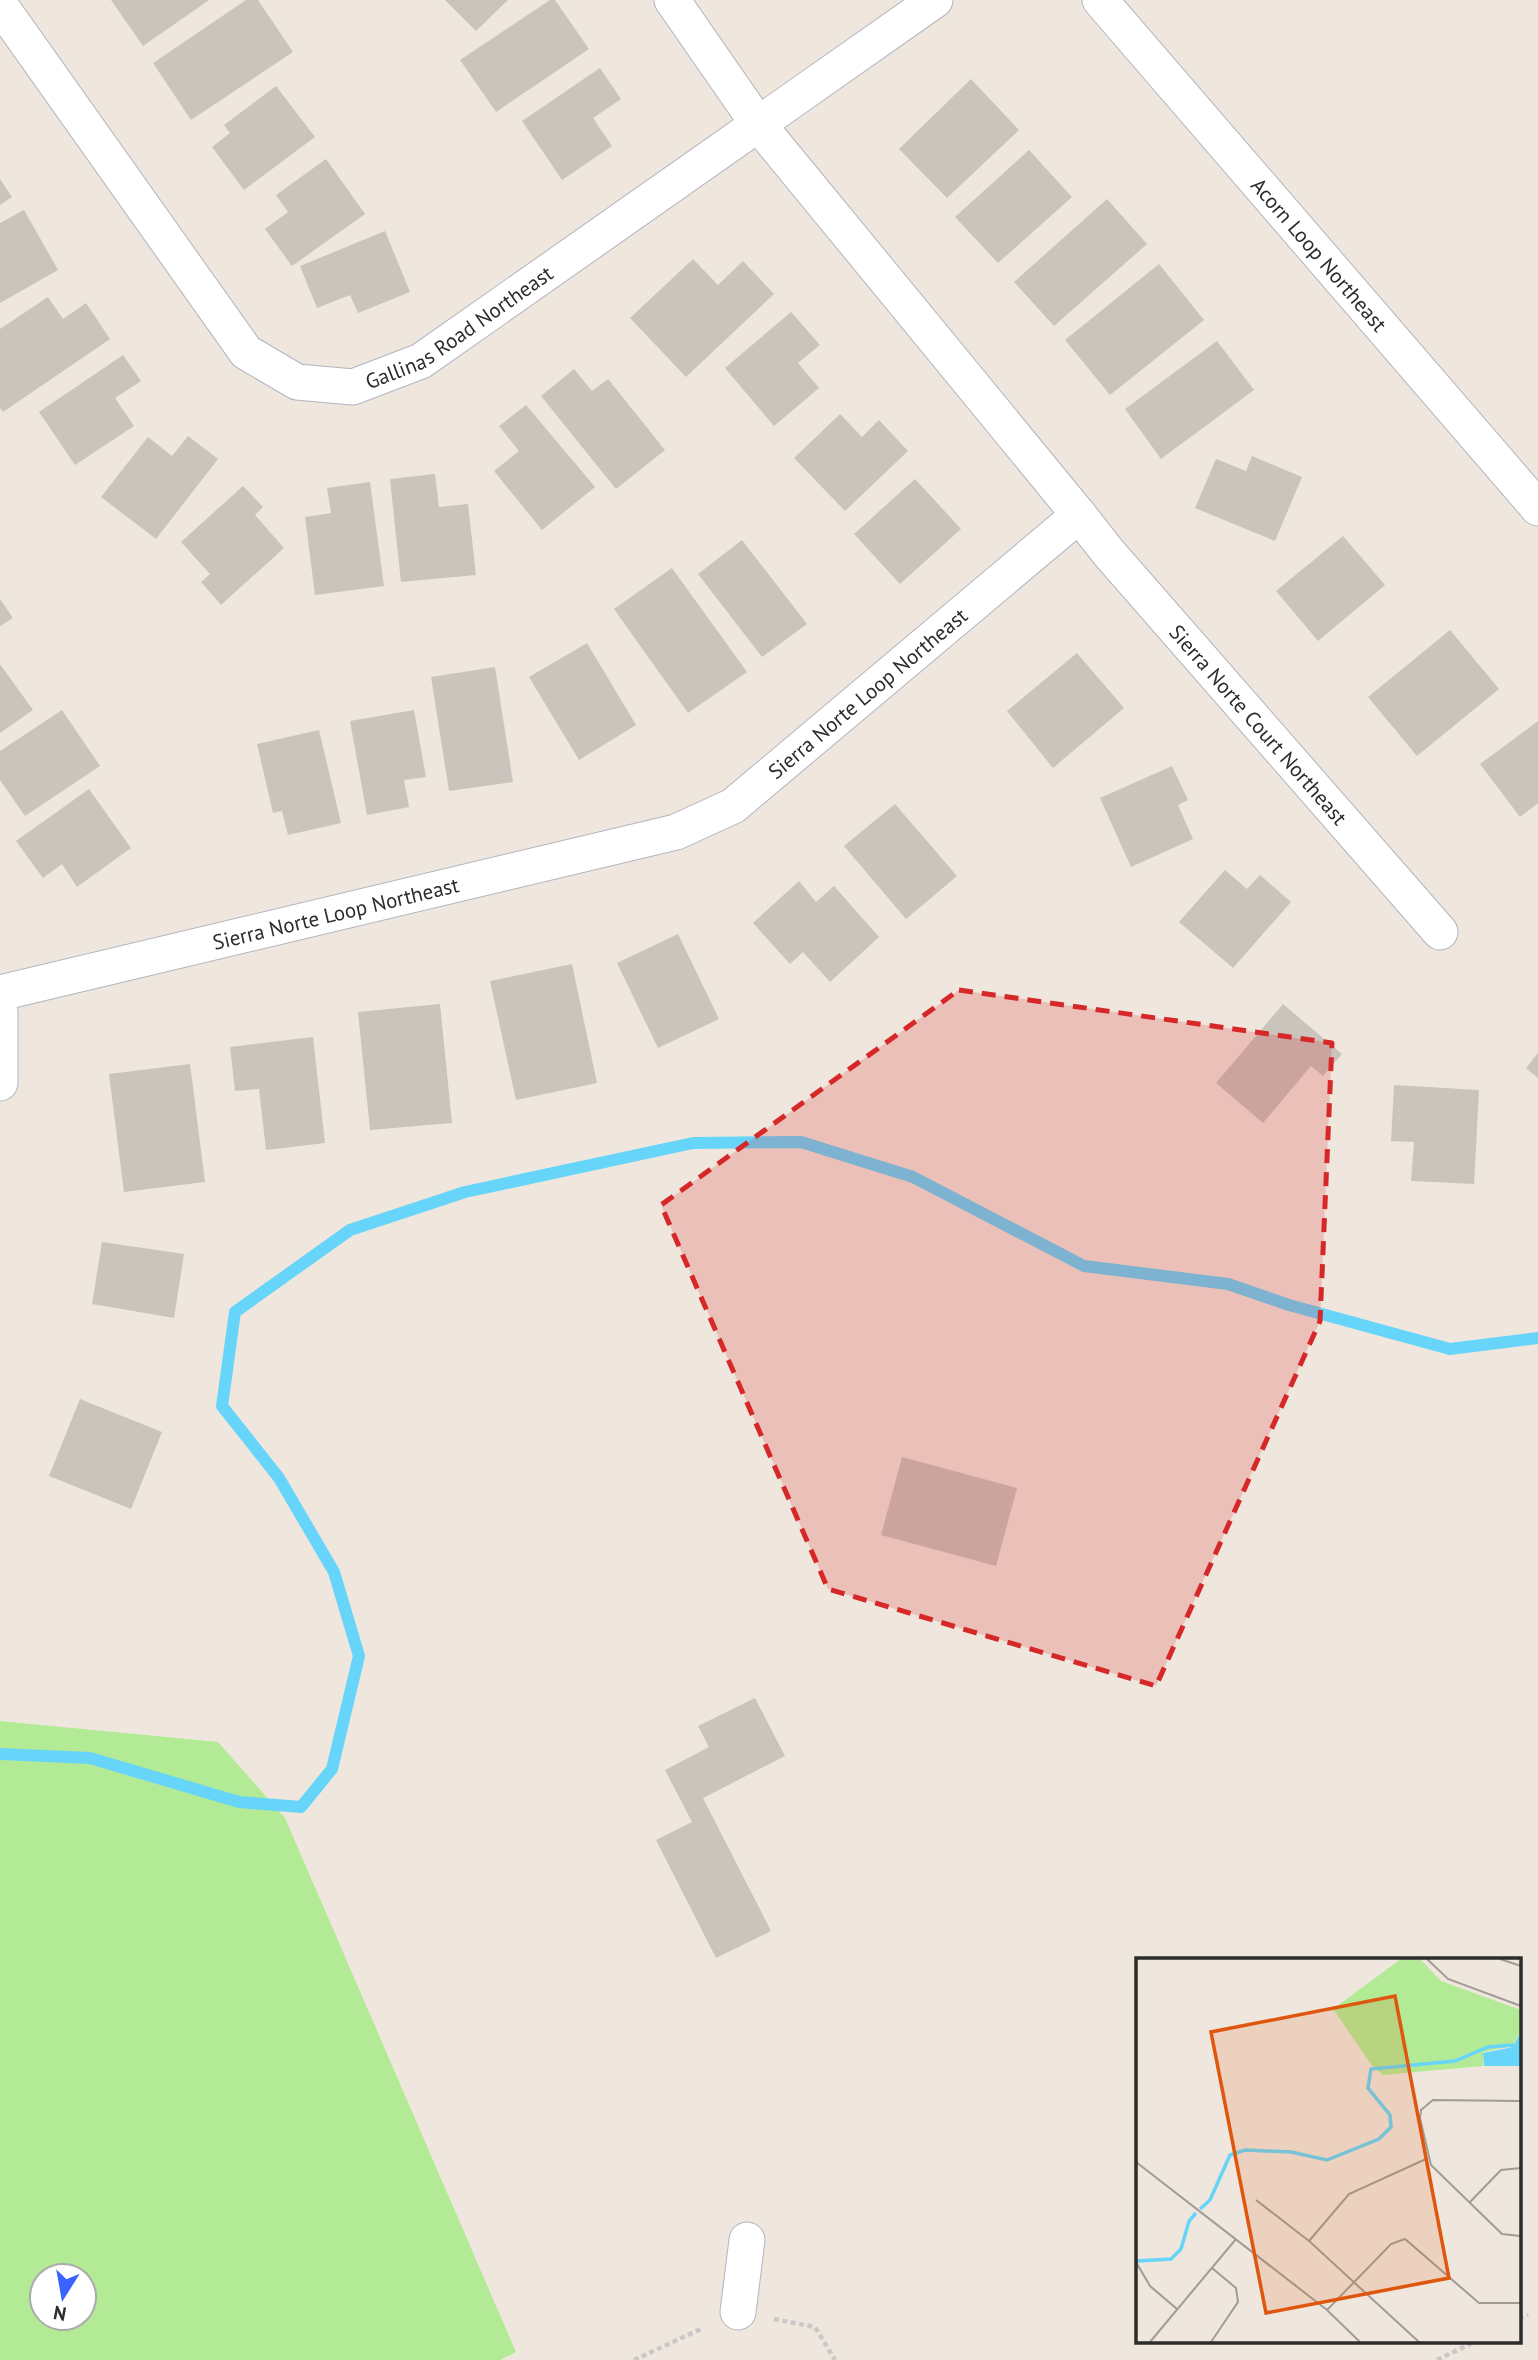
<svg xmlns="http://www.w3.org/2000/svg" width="1538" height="2360" font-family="'PT Sans',sans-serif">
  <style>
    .green { fill: #b3ea95; fill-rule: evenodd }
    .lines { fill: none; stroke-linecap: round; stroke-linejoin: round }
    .stream { stroke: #67d5fa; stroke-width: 12 }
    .building { fill: #cac4bd }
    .minor-casing { stroke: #b1b4c1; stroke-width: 37 }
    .path { stroke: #c8c8c8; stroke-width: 4.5; stroke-dasharray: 5 3.5; stroke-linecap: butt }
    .minor { stroke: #fff; stroke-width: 35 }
    .marked { fill: #d62828; fill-opacity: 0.2; stroke: #d62828; stroke-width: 5; stroke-dasharray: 14 9; stroke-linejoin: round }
    .labels { text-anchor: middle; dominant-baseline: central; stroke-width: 5; stroke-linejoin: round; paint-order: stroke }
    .street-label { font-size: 21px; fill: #2c2c2c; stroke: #fff }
    .inset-river { fill: none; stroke: #67d5fa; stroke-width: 3.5 }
    .inset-road { fill: none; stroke: #a19c96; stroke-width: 2 }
    .view { fill: #df570e; fill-opacity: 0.15; stroke: #df570e; stroke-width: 3.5 }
    .inset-edge { fill: none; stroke: #2c2c2c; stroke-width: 3.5 }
  </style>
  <rect width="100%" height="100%" fill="#efe7dd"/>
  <path class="green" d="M0,1721L218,1742L285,1818L516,2352L500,2360H0ZM42,2276H84V2318H42Z"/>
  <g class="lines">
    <polyline class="stream" points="0,1754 90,1758 239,1802 301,1807 332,1769 359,1656 334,1572 279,1478 222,1406 235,1312 350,1230 465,1192 693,1143 801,1142 913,1177 1084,1266 1228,1284 1289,1305 1450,1349 1538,1338"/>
  </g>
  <g class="building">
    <polygon points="111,0 209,0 143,46"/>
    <polygon points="246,0 258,0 293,52 191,120 153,63"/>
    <polygon points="445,0 508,0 476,31"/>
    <polygon points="550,0 555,0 589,49 496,112 460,60"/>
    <polygon points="600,68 621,99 593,118 612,146 562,180 522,121"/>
    <polygon points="971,79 1019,130 947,198 899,149"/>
    <polygon points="276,86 315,137 244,190 212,147 230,133 224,125"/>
    <polygon points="1029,150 1072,197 998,263 955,217"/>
    <polygon points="326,159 365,214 292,266 265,229 288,212 276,195"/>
    <polygon points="0,179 12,197 0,205"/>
    <polygon points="1107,199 1147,244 1054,326 1014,282"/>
    <polygon points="24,210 58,270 0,303 0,223"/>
    <polygon points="385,231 410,292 358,313 350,295 317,308 300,266"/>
    <polygon points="693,259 718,285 743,261 774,294 686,377 630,318"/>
    <polygon points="1159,264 1204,320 1110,395 1065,340"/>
    <polygon points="48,297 63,319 86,303 110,339 3,412 0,408 0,329"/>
    <polygon points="791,312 820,345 798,363 819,388 774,426 725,368"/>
    <polygon points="1217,341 1254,390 1161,459 1125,409"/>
    <polygon points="123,355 141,381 115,398 134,426 75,465 39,412"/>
    <polygon points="574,369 592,391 608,379 665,450 616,489 541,396"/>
    <polygon points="526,405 595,487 542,530 494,471 519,451 499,426"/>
    <polygon points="840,414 862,437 879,420 908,451 845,511 794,458"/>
    <polygon points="188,436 218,459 156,539 101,497 148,437 172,456"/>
    <polygon points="1252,456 1302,477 1275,541 1195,508 1216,459 1246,471"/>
    <polygon points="435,474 439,507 468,504 476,575 401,582 390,479"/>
    <polygon points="915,479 961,529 900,584 854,534"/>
    <polygon points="370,482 384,586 315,595 305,517 331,513 327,488"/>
    <polygon points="243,486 263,507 255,515 284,548 221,605 201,582 210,574 181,542"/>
    <polygon points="1343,536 1385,585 1318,641 1276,591"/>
    <polygon points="742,540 807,624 762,657 698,574"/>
    <polygon points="672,568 747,672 688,713 614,609"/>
    <polygon points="0,599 13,618 0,626"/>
    <polygon points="1450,630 1499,689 1417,756 1368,697"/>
    <polygon points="587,643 636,725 579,760 529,677"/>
    <polygon points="1077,653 1124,708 1053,768 1007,711"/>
    <polygon points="0,664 33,710 0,733"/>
    <polygon points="495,667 513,782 449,791 431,677"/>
    <polygon points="62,710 100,766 25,816 0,780 0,751"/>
    <polygon points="414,710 426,777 404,780 409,807 367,815 350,721"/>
    <polygon points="1538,721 1538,803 1520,817 1480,764"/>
    <polygon points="319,730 341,823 288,835 282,811 273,813 257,744"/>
    <polygon points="1172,766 1188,800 1178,805 1193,839 1131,867 1100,798"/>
    <polygon points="89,789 131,848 77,887 62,864 43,878 16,841"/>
    <polygon points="895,804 957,876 906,919 844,846"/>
    <polygon points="1225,870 1247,889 1260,875 1291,902 1233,968 1179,922"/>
    <polygon points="799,881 816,902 834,886 879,937 830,982 803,952 790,964 753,923"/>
    <polygon points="678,934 719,1019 658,1048 617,963"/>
    <polygon points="572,964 597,1083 516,1100 490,981"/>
    <polygon points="440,1004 452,1123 370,1130 358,1012"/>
    <polygon points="1283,1004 1342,1054 1323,1076 1311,1066 1263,1123 1216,1083"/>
    <polygon points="313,1037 325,1143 266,1150 259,1089 235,1091 230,1047"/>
    <polygon points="1538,1053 1538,1078 1526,1068"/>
    <polygon points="190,1064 205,1182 124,1192 109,1074"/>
    <polygon points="1394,1085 1479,1090 1474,1184 1411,1181 1414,1142 1391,1141"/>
    <polygon points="102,1242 184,1254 174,1318 92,1304"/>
    <polygon points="80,1399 162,1432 131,1509 49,1476"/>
    <polygon points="902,1457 1017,1488 996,1566 881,1535"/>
    <polygon points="755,1698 785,1756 703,1798 771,1931 716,1958 656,1840 692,1822 665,1770 709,1747 698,1726"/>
  </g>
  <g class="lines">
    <defs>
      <g id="minor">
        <path id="s1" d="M1100,0L1538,508"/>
        <path id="s2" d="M0,5L246,352L297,382L353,387L421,361L935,0"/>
        <path id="s3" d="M1079,515L1108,552L1440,932"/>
        <path id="s4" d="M0,993L676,832L733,806L1079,515L758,124L672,0"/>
        <polyline points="0,1012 0,1083"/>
        <polyline points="738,2312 747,2240"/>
      </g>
    </defs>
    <use href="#minor" class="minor-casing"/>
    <g class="path">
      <polyline points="774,2319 815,2327 835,2360"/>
      <polyline points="1519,2319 1528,2315"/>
      <polyline points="634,2360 703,2328"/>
      <polyline points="1437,2360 1476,2341"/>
    </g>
    <use href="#minor" class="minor"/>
  </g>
  <path class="marked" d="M959,990L1332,1043L1320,1321L1156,1686L828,1589L661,1205Z"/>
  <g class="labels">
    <g class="street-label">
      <text stroke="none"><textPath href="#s1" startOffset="336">Acorn Loop Northeast</textPath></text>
      <text stroke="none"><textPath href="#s2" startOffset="663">Gallinas Road Northeast</textPath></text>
      <text stroke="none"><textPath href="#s4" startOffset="933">Sierra Norte Loop Northeast</textPath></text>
      <text stroke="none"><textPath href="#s3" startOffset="276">Sierra Norte Court Northeast</textPath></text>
      <text stroke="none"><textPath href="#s4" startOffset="345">Sierra Norte Loop Northeast</textPath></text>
    </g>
  </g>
  <g transform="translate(1136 1958)">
    <rect width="385" height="385" fill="#efe7dd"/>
    <path d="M265,1H284L305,23L385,52V72L377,88L347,94V108L247,117L237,109L197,51Z" fill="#b3ea95"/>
    <path d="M385,73V108H348L347,95L377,89Z" fill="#67d5fa"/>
    <path class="inset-river" d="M64,251L74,242L94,197L109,192L155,194L191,202L243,181L255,169L254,157L232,130L235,111L319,103L352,89L379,87M1,303L35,301L45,291L53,263L60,255"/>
    <path class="inset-road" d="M291,1L312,21L385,48M364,1L385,8M385,143L297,142L285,152L284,160L295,207L366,276L385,278M0,204L191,352L224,384M120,242L173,283M334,244L365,212L385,210M0,304L14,328L41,351M191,352L255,286L269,281L343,345H385M14,384L100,281M75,384L102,344L100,330L76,310M283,384L173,283L213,236L290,201"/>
    <path class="view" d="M259,38L313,320L130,355L75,74Z"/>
    <rect width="385" height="385" class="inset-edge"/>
  </g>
  <g transform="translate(63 2297) rotate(191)"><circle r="33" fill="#ffffff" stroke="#ababab" stroke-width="2"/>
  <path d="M0-5L12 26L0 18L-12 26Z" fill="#3a62ff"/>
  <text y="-10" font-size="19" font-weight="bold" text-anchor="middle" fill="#2c2c2c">N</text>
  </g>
</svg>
